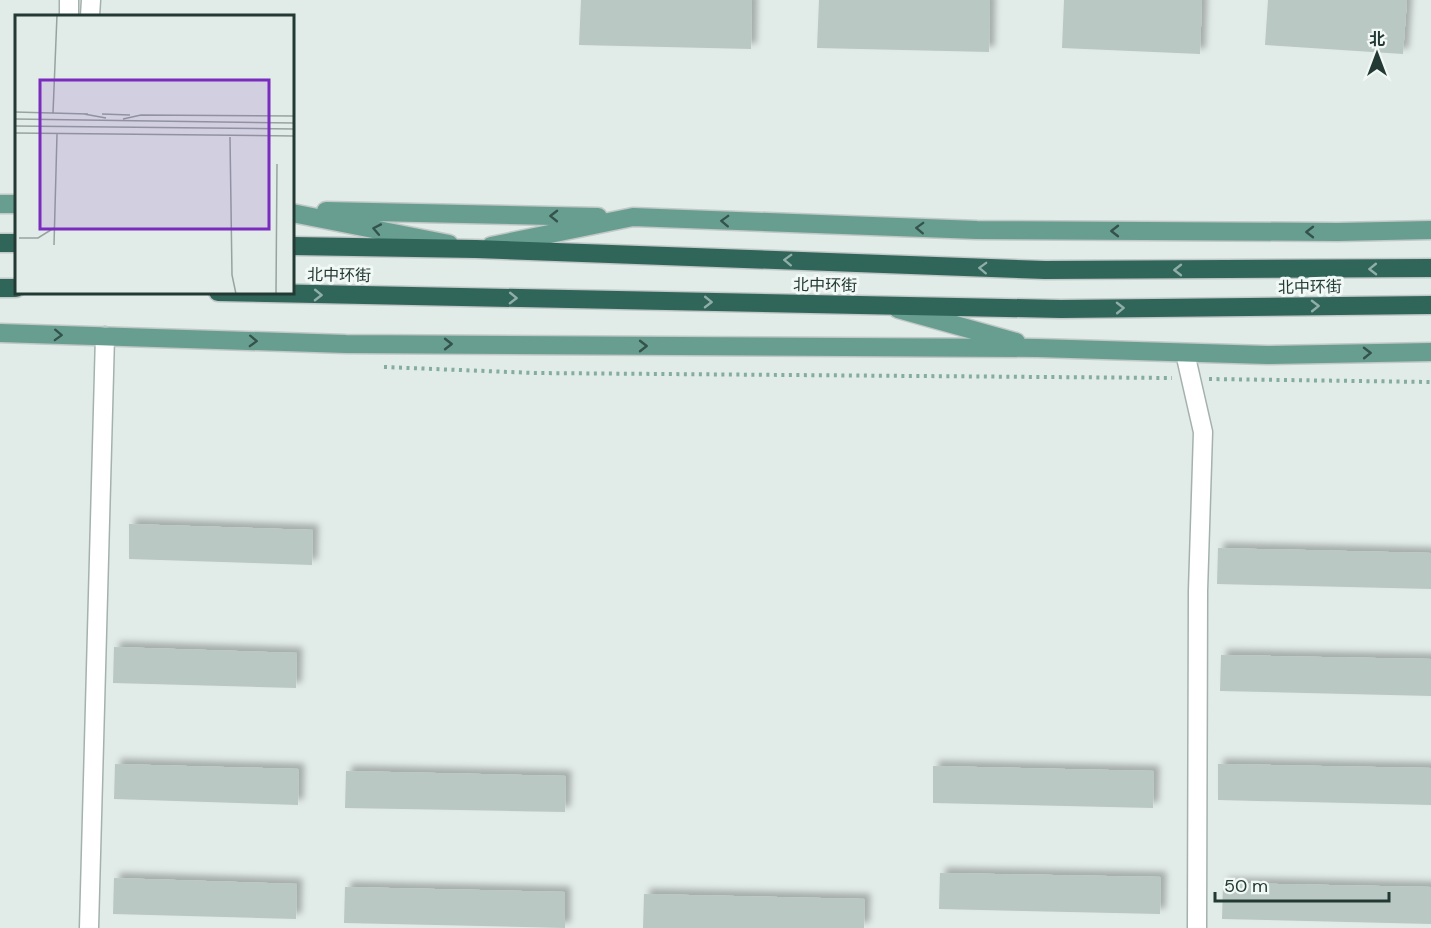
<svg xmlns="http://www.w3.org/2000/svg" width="1431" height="928" font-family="'DM Sans','Noto Sans SC',sans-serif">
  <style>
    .building { fill: #bac8c3; filter: url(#shadow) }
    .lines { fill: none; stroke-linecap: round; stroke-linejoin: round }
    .minor-casing { stroke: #a4b2ae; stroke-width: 21 }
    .major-casing { stroke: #c1c8c6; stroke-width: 21 }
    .highway-casing { stroke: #c1c8c6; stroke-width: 21 }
    .path { stroke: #84aca0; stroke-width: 4; stroke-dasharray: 3 4.5; stroke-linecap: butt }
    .minor { stroke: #fff; stroke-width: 18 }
    .major { stroke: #689e90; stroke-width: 18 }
    .highway { stroke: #30655a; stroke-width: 18 }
    .oneway { stroke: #34534b }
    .oneway2 { stroke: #90aea8 }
    .labels { text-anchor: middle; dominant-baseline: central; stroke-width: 6; stroke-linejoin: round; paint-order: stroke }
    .street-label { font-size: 16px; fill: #233a34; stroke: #f1f8f5 }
    .inset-road { fill: none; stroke: #95a49f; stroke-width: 1.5 }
    .view { fill: #7b2cbf; fill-opacity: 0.15; stroke: #7b2cbf; stroke-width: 3 }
    .inset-edge { fill: none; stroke: #233a34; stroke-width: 3 }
  </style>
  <defs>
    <filter id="shadow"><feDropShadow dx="5.5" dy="-5.5" stdDeviation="3" flood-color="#0004"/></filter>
  </defs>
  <rect width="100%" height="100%" fill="#e1ebe7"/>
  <g class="building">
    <polygon points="581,0 752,0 751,49 579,45"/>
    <polygon points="819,0 990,0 989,52 817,48"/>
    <polygon points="1064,0 1202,0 1200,54 1062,48"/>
    <polygon points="1268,0 1407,0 1403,54 1265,45"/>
    <polygon points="129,524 313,530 312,565 129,559"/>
    <polygon points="1218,548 1431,553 1431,589 1217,584"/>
    <polygon points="114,647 297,653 296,688 113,683"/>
    <polygon points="1221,655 1431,659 1431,696 1220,691"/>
    <polygon points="115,764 299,769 298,805 114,799"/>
    <polygon points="1218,764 1431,768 1431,805 1218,800"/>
    <polygon points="933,766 1154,771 1153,808 933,803"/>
    <polygon points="346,771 566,776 565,812 345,808"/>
    <polygon points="940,873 1161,877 1160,914 939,909"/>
    <polygon points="114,878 297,884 296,919 113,914"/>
    <polygon points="1223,883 1431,887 1431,924 1222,919"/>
    <polygon points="345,887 565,892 565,928 344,923"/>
    <polygon points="644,894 865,899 864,928 643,928"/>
  </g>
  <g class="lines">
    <defs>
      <g id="minor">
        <polyline points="69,16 69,0"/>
        <polyline points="90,16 91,0"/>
        <polyline points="1185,353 1203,432 1198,591 1197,928"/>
        <polyline points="89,928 105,336"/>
      </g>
      <g id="major">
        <polyline points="0,204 16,204"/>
        <polyline points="326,211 598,217"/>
        <polyline points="292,213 449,244"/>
        <polyline points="491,246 633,217 977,230 1338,232 1431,230"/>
        <polyline points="898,309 1016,342"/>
        <polyline points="0,333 346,344 1038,348 1267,355 1431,352"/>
      </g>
      <g id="highway">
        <polyline points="0,243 16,243"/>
        <polyline points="292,246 476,249 1045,270 1431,268"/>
        <polyline points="0,288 16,288"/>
        <polyline points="218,292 1061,309 1431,305"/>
      </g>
    </defs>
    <use href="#minor" class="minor-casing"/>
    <use href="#major" class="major-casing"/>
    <use href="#highway" class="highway-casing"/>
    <g class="path">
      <polyline points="384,367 535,373 1172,378"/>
      <polyline points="1209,379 1431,382"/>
    </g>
    <use href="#minor" class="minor"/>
    <use href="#major" class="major"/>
    <use href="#highway" class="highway"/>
  </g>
  <defs><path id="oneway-chevron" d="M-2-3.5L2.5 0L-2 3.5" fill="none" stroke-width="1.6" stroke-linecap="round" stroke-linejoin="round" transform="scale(1.5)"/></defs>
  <g class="oneway">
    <use href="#oneway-chevron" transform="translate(554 216) rotate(-179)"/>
    <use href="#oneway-chevron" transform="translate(725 221) rotate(-178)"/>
    <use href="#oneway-chevron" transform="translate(920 228) rotate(-178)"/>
    <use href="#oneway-chevron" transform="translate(377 229) rotate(-169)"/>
    <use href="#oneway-chevron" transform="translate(1115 231) rotate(-180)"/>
    <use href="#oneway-chevron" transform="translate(1310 232) rotate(-180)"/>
    <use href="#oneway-chevron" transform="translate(58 335) rotate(2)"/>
    <use href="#oneway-chevron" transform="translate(253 341) rotate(2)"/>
    <use href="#oneway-chevron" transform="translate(448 344)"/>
    <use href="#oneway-chevron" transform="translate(643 346)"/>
    <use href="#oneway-chevron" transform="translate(1367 353) rotate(-1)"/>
  </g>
  <g class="oneway2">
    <use href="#oneway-chevron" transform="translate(788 260) rotate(-178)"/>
    <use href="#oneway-chevron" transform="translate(983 268) rotate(-178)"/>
    <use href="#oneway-chevron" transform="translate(1373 269) rotate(179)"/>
    <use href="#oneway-chevron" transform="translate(1178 270) rotate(180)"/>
    <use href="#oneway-chevron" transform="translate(318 295) rotate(1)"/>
    <use href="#oneway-chevron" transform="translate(513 298) rotate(1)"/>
    <use href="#oneway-chevron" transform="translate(708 302) rotate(1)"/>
    <use href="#oneway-chevron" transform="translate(1315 306) rotate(-1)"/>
    <use href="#oneway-chevron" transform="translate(1120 308) rotate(-1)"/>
  </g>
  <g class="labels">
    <g class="street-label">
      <text transform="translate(339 275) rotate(1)">北中环街</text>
      <text transform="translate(825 285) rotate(1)">北中环街</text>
      <text transform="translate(1310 287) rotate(-1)">北中环街</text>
    </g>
  </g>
  <g transform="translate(15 15)">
    <rect width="279" height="279" fill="#e1ebe7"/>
    <path class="inset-road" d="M0,97L73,99M38,98L42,0M69,99L91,103M87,99L115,100M0,104L279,108M108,104L126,100L279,101M0,111L279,114M0,118L279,121M215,122L217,260L221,279M4,223H23L39,213M39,230L42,119M261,279L262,149"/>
    <path class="view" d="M25,65H254V214H25Z"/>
    <rect width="279" height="279" class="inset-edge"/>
  </g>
  <g transform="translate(1377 54)" stroke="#f1f8f5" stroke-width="4.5" paint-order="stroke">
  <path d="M0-4.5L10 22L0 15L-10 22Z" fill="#233a34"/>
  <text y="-9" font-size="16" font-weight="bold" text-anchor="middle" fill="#233a34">北</text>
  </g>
  <path d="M1215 892v9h174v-9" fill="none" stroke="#233a34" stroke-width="3"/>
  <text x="1224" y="892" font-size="18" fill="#233a34" stroke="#f1f8f5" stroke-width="4.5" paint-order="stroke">50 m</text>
</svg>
